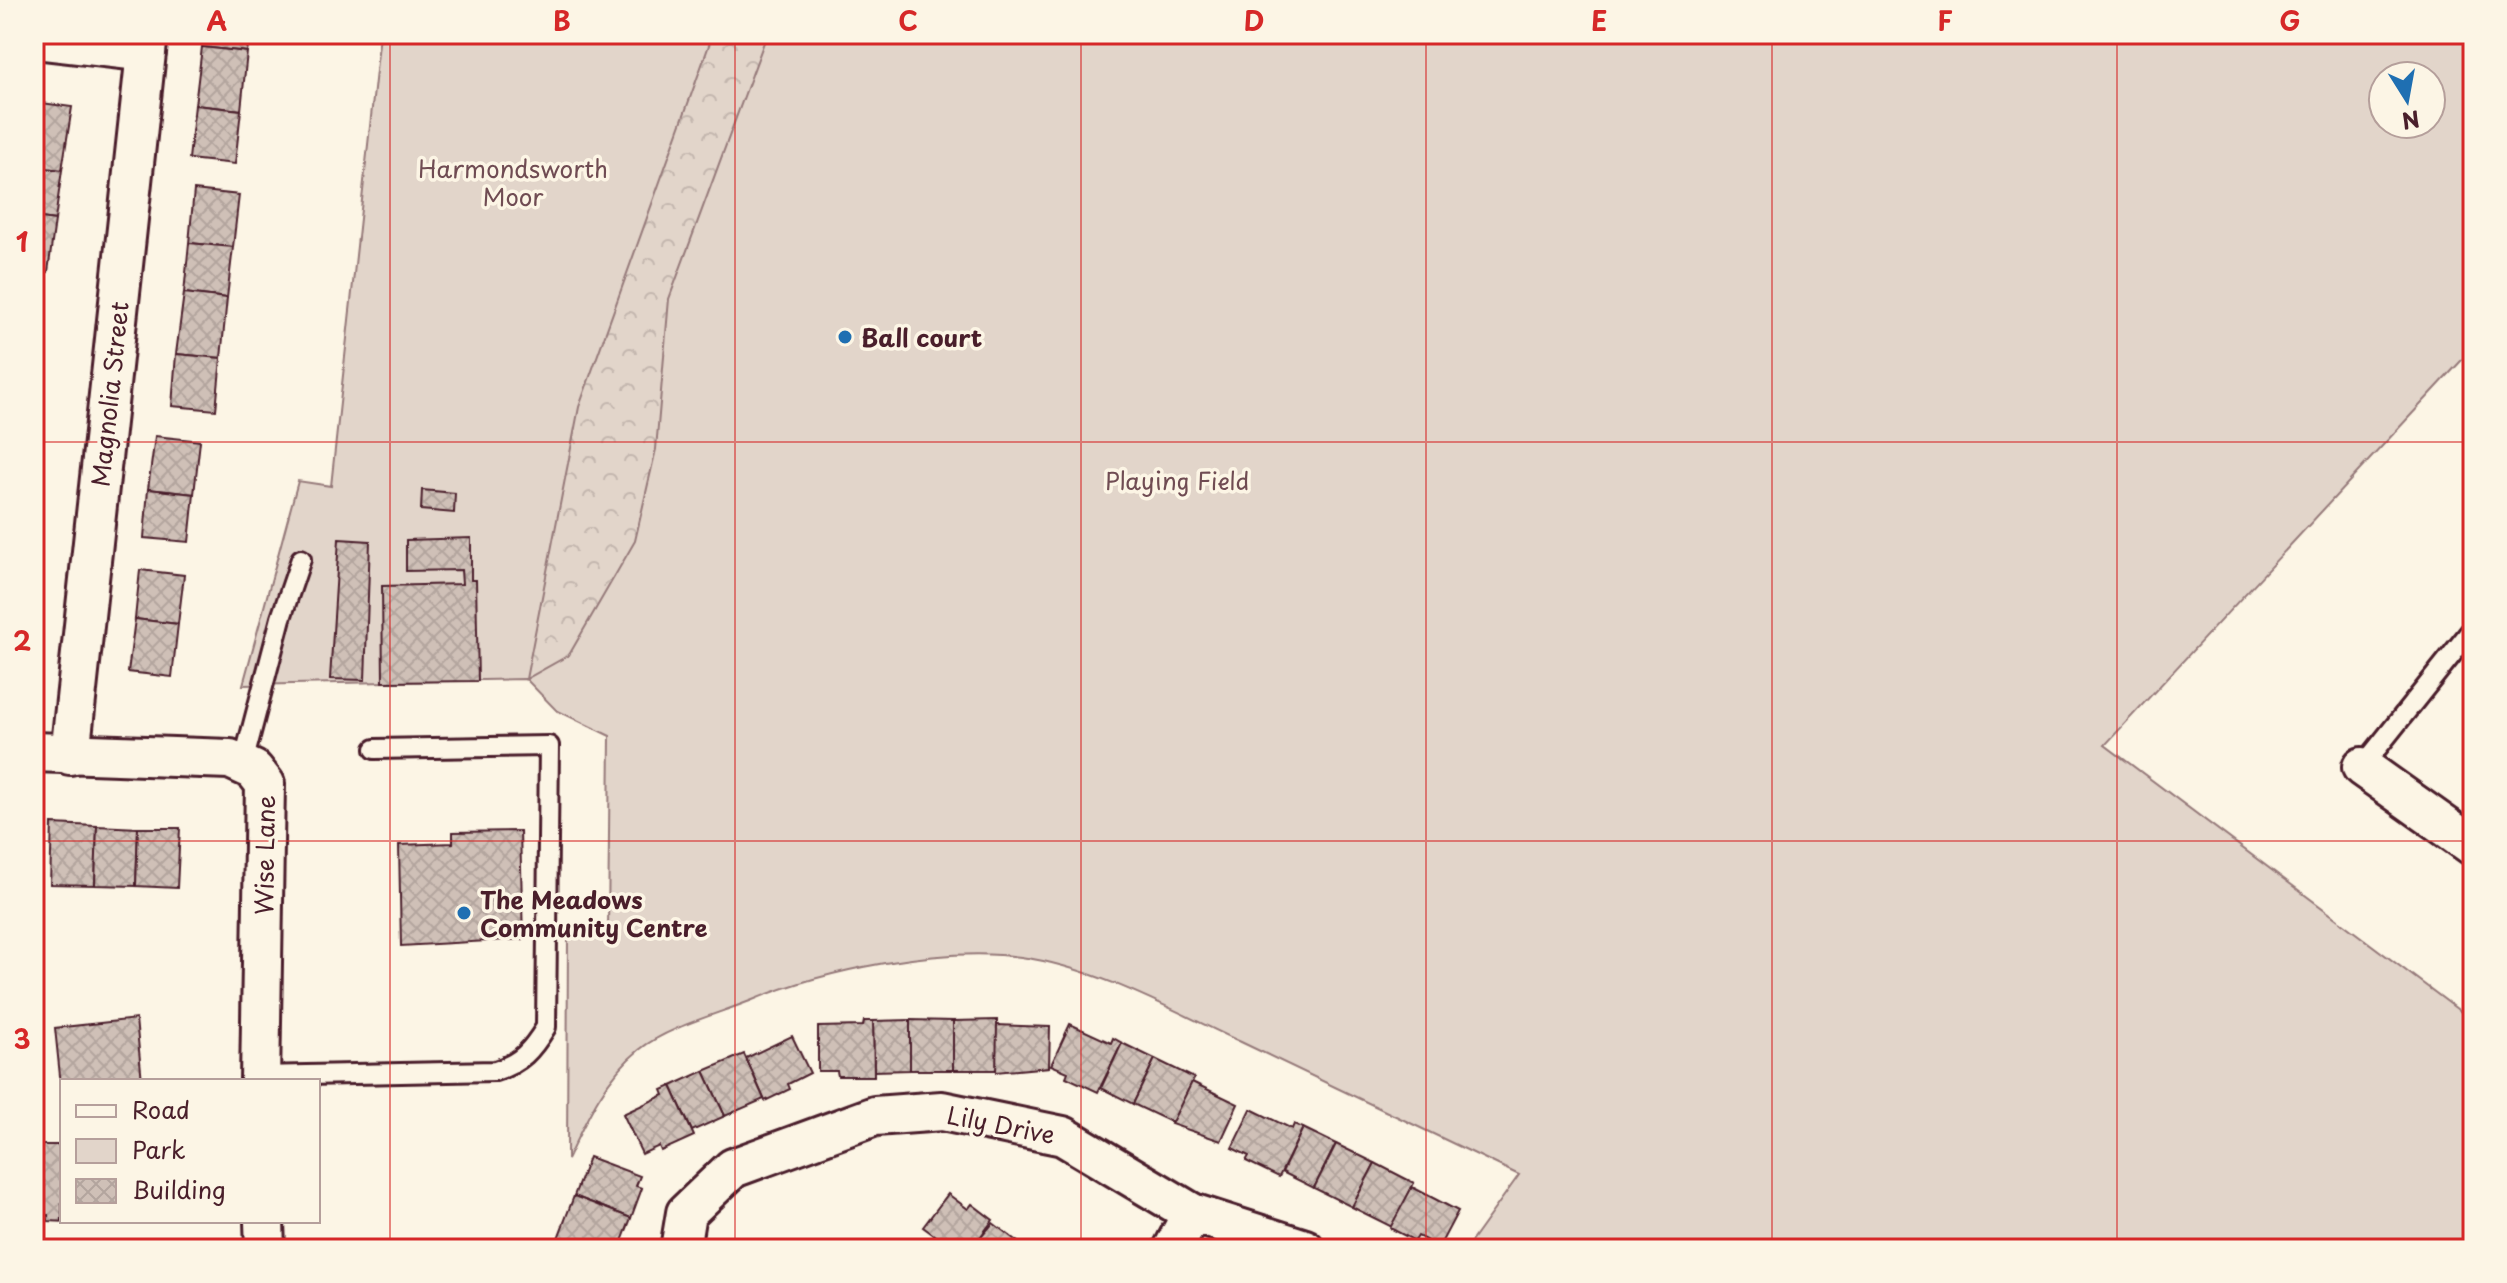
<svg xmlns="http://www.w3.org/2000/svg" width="2507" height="1283" font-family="'Playpen Sans',sans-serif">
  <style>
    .green { fill: #e2d5ca; stroke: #967a7a; stroke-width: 2; fill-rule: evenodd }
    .forest { fill: url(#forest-crowns); stroke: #967a7a; stroke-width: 2 }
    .building { fill: url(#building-cross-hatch); stroke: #4a1f2b; stroke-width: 2 }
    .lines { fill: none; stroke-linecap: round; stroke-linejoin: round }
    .lane-casing { stroke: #4a1f2b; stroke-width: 24 }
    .street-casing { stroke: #4a1f2b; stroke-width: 44 }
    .lane { stroke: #fcf5e5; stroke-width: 18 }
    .street { stroke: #fcf5e5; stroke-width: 38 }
    .grid { fill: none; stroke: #d62828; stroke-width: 2; stroke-opacity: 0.55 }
    .poi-dot { fill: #1f6fb2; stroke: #fcf5e5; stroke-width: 3 }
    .labels { text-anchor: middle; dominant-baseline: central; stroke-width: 7; stroke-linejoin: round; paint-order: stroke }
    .park-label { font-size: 24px; fill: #704c53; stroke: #fcf5e5 }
    .poi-label { font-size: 24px; font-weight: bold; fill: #4a1f2b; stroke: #fcf5e5; text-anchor: start }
    .street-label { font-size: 24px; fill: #4a1f2b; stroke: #fcf5e5 }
    .neatline { fill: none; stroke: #d62828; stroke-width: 3 }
    .grid-label { font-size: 26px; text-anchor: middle; font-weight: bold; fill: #d62828 }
  </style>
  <defs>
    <pattern id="forest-crowns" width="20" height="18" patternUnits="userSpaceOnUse" patternTransform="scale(2)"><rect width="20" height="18" fill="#e2d5ca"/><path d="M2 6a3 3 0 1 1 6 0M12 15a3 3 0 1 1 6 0" fill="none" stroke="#c3b6ae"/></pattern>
    <pattern id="building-cross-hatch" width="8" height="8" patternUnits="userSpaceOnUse" patternTransform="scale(2)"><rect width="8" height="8" fill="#cfc0b7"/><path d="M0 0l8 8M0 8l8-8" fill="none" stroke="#b3a59e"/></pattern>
  </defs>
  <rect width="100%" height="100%" fill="#fcf5e5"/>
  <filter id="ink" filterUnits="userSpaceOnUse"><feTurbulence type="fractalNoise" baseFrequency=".0125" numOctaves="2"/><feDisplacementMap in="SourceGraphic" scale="16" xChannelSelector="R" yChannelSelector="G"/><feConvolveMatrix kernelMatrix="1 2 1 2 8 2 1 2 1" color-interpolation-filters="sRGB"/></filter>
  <g filter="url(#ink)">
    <path class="green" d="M380,34H2473V348L2105,745L2473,1021V1249H1466L1519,1175C1426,1130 1333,1086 1241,1042C1172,1010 1098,968 1021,957C941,946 824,970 750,1001C717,1014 666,1028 639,1050C605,1077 585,1122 567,1160L568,933H608L610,736L556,710L526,679L243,685L298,481L331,486ZM2383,76H2431V124H2383Z"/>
    <polygon class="forest" points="713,34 767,34 669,299 656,449 635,541 569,655 526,679 579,407"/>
    <g class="building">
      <polygon points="204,34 250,34 247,52 202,47"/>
      <polygon points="202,47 247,52 241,110 195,105"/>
      <polygon points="34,102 72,107 62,170 34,167"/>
      <polygon points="195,105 241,110 235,164 189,159"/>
      <polygon points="34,167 62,170 55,220 34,217"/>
      <polygon points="194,190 239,195 233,247 189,243"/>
      <polygon points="34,217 55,220 48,272 34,270"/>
      <polygon points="189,243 233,247 227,298 184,293"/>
      <polygon points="184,293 227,298 221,358 176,354"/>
      <polygon points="176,354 221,358 216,410 172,406"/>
      <polygon points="155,436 200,441 194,494 148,489"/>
      <polygon points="148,489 194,494 189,542 144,538"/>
      <polygon points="422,490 455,493 454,513 421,510"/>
      <polygon points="471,538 471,580 476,580 478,681 383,682 382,586 462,584 461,570 406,571 406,540"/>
      <polygon points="339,539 370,541 365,680 330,679"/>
      <polygon points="140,570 184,575 178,624 135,619"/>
      <polygon points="135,619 178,624 172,677 128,672"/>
      <polygon points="52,824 97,826 95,885 50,884"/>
      <polygon points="97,826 138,828 136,886 95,885"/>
      <polygon points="138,828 180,828 177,888 136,886"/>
      <polygon points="520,831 523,939 401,946 399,845 453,843 453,832"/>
      <polygon points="136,1019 142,1081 62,1081 62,1095 55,1028"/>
      <polygon points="910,1020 953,1021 953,1070 910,1070"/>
      <polygon points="910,1020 910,1070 874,1071 873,1021"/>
      <polygon points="997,1020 997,1070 953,1070 953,1021"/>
      <polygon points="864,1021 873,1021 874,1076 838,1076 837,1071 818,1071 818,1027 863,1026"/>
      <polygon points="1070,1024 1111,1043 1113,1038 1122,1043 1098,1092 1066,1077 1068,1072 1051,1065"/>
      <polygon points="997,1025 1050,1027 1049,1067 996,1072"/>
      <polygon points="792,1036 810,1073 788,1084 790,1089 765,1101 746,1058"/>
      <polygon points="1122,1043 1155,1059 1133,1104 1101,1088"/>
      <polygon points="744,1054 764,1099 725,1116 704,1071"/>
      <polygon points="1155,1059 1194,1078 1173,1123 1133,1104"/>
      <polygon points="704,1071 725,1116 692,1131 671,1086"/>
      <polygon points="1192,1082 1238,1104 1221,1141 1171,1124"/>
      <polygon points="671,1086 694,1136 661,1151 659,1146 642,1154 623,1114 664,1095 662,1090"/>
      <polygon points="1251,1109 1292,1129 1294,1124 1303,1128 1279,1177 1246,1161 1249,1156 1232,1148"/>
      <polygon points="1303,1128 1336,1144 1314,1188 1282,1172"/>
      <polygon points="1336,1144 1375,1163 1352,1207 1314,1188"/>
      <polygon points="36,1145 62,1145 62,1221 69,1222 48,1221 48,1215 34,1215"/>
      <polygon points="589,1157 640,1176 636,1186 642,1188 631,1218 574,1196"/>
      <polygon points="1375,1163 1414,1183 1392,1227 1352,1207"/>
      <polygon points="1412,1187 1458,1211 1439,1247 1418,1236 1415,1241 1390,1228"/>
      <polygon points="948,1194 968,1209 972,1204 993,1220 971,1249 953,1249 923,1227"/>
      <polygon points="574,1196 631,1218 619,1249 578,1249 557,1241"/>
      <polygon points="993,1223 1027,1249 971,1249"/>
    </g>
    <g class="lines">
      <defs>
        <g id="lane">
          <polyline points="243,763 281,618 301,559"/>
          <polyline points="2362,767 2473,628"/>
          <path d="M260,1076L495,1071C521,1063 532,1050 546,1027L549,746L375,749"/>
        </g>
        <g id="street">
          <polyline points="34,39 146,52"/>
          <polyline points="34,752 230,759 254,770 265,784 260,1081"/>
          <polyline points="70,755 148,34"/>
          <polyline points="2362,767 2473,846"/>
          <polyline points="264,1221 265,1249"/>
          <polyline points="680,1249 686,1213 733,1168 875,1116 942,1111 1063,1136 1192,1213 1305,1249"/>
          <polyline points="1173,1249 1192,1213"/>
        </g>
      </defs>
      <use href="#lane" class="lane-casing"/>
      <use href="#street" class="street-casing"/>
      <use href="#lane" class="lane"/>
      <use href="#street" class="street"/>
    </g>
  </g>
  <path class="grid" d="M390,34V1249M735,34V1249M1081,34V1249M1426,34V1249M1772,34V1249M2117,34V1249M34,442H2473M34,841H2473"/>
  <g class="poi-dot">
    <circle cx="845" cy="337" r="8"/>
    <circle cx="464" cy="913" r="8"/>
  </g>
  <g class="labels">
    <g class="park-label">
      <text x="513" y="168">Harmondsworth<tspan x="513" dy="28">Moor</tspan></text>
      <text x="1177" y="480">Playing Field</text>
    </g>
    <g class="poi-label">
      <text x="861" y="337">Ball court</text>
      <text x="480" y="899">The Meadows<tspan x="480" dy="28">Community Centre</tspan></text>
    </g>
    <g class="street-label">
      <text transform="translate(109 394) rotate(-84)">Magnolia Street</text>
      <text transform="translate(264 855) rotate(-89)">Wise Lane</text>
      <text transform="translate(1001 1124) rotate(11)">Lily Drive</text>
    </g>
  </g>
  <rect width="2507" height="1283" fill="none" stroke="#fcf5e5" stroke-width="88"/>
  <rect x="60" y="1079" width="260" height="144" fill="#fcf5e5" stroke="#b59f9b" stroke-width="2"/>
  <rect x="76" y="1105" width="40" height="12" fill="#fcf5e5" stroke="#b59f9b" stroke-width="2"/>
  <text x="132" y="1119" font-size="24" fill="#4a1f2b">Road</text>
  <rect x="76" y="1139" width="40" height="24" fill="#e2d5ca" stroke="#b59f9b" stroke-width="2"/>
  <text x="132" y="1159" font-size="24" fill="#4a1f2b">Park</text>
  <rect x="76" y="1179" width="40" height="24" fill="url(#building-cross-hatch)" stroke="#b59f9b" stroke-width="2"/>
  <text x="132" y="1199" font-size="24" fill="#4a1f2b">Building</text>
  <g transform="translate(2407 100) rotate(169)"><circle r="38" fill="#fcf5e5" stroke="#b59f9b" stroke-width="2"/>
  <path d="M0-6L14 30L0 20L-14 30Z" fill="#1f6fb2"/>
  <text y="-12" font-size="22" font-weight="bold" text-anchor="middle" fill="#4a1f2b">N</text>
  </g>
  <rect x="44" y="44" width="2419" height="1195" class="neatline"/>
  <g class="grid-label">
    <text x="217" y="31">A</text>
    <text x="562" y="31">B</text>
    <text x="908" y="31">C</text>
    <text x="1254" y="31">D</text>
    <text x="1599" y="31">E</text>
    <text x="1945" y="31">F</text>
    <text x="2290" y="31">G</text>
    <text x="22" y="252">1</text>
    <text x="22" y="651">2</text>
    <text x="22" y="1049">3</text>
  </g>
</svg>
